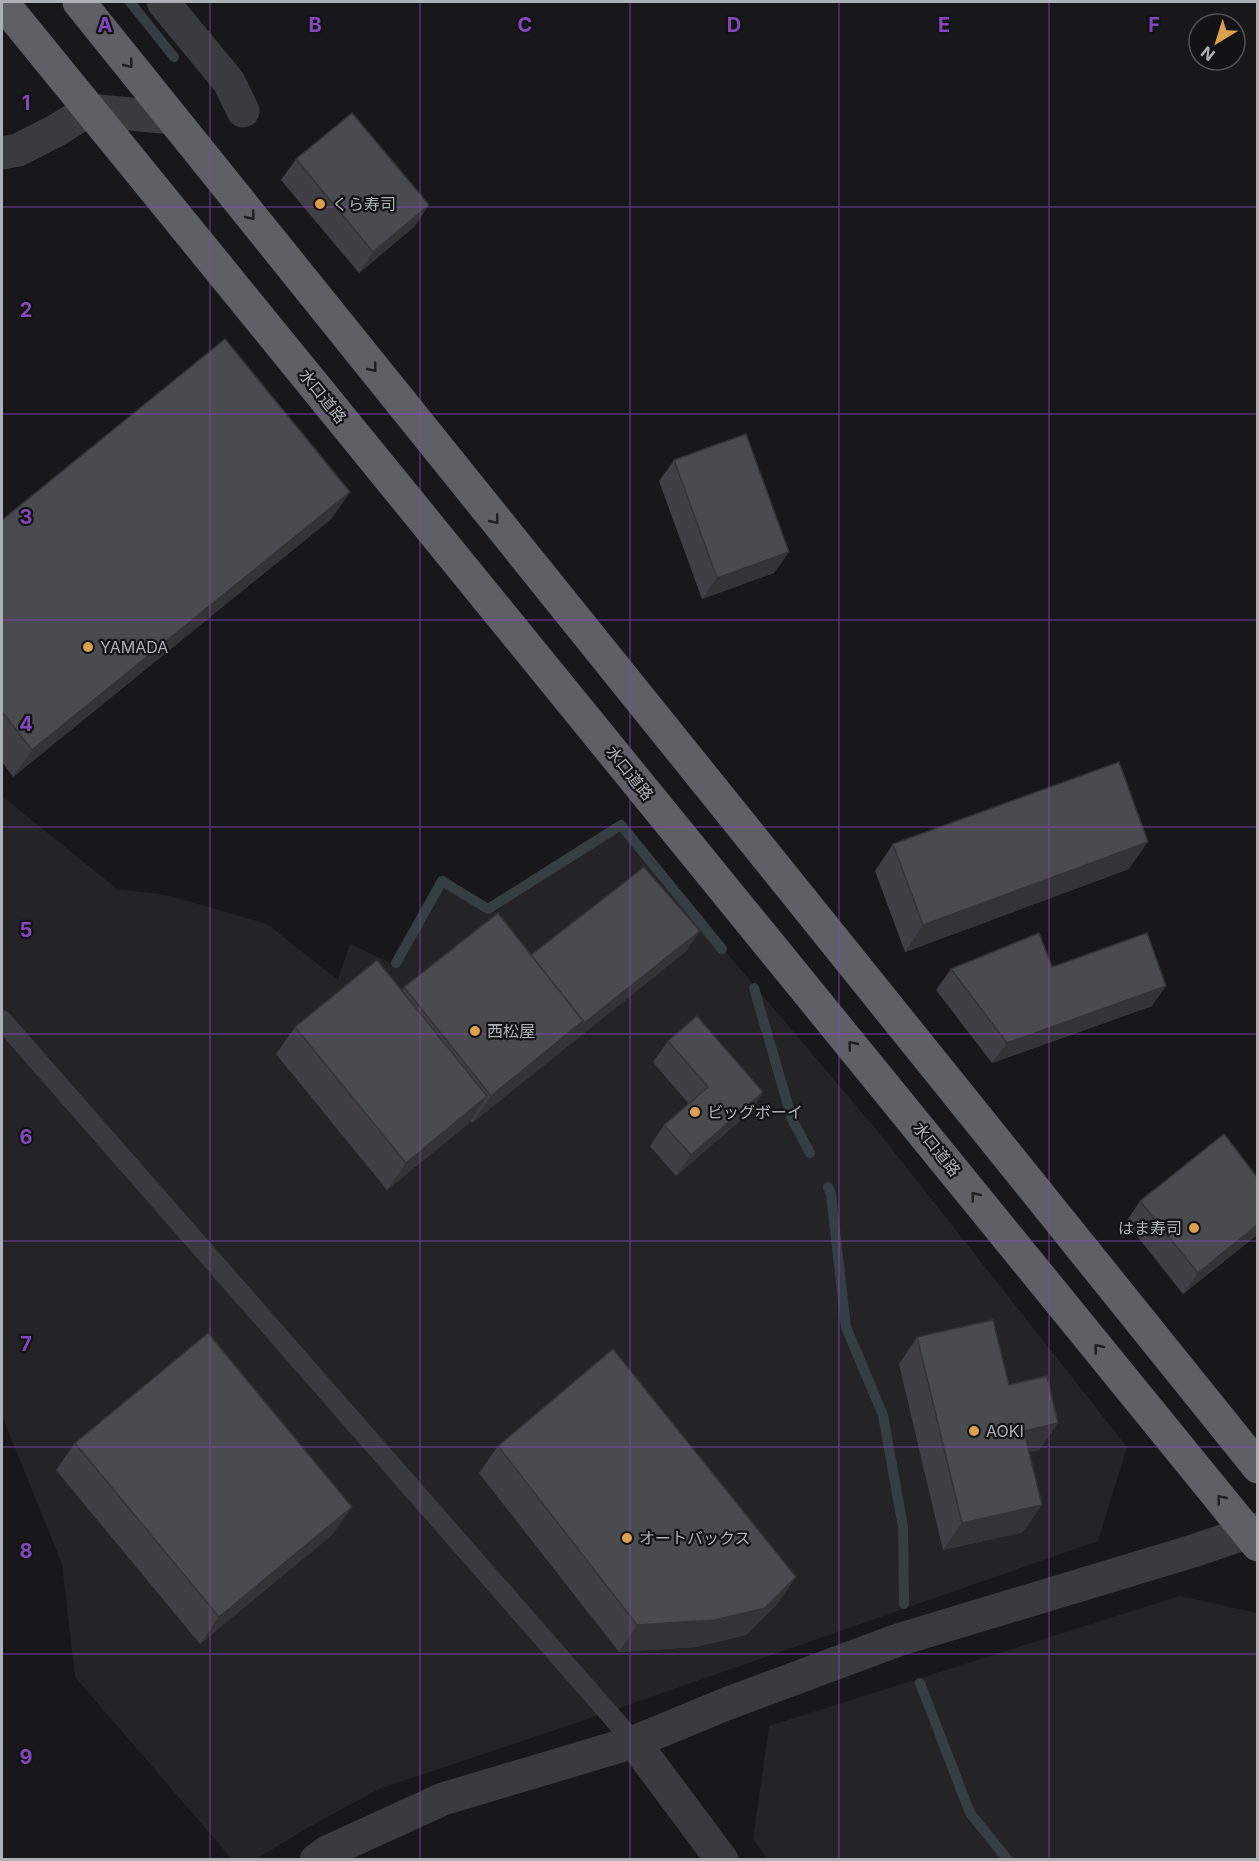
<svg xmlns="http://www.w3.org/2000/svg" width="1259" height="1861" font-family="Inter,'Noto Sans JP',sans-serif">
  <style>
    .built { fill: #242427 }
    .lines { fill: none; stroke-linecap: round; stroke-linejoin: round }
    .stream { stroke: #353e43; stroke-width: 10 }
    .service { stroke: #3a3b3e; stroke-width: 20 }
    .minor { stroke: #3a3b3e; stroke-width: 33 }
    .tertiary { stroke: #3a3b3e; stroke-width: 33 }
    .trunk { stroke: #5e6066; stroke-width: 33 }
    .wall { fill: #404044 }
    .shaded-wall { fill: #343437 }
    .building { fill: #4a4b4f; stroke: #343437; stroke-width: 1.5 }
    .oneway { stroke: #1e1f21 }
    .grid { fill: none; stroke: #8547be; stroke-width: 1.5; stroke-opacity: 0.55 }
    .poi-dot { fill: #dda04d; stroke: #131315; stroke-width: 2 }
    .labels { text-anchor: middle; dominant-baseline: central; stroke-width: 4.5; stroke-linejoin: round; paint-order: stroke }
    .poi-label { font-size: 16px; fill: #acb1b8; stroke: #131315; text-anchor: start }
    .street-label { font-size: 16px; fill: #acb1b8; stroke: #131315 }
    .grid-label { font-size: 20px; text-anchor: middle; font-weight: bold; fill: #8547be; stroke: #131315; stroke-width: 4.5; stroke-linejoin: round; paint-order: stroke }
  </style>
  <rect width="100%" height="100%" fill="#18181a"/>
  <g class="built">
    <polygon points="2,796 117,889 166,895 267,924 338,980 350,944 391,963 441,883 496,912 517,893 621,828 880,1134 1127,1447 1098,1541 582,1721 379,1789 309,1827 256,1859 232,1859 75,1677 62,1564 2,1416"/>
    <polygon points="1180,1596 1257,1613 1257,1859 768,1860 753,1839 769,1726"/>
  </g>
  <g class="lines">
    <g class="stream">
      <polyline points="130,2 174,57"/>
      <polyline points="396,963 442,881 488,909 621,825 722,949"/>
      <polyline points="754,988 792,1119 810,1153"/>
      <polyline points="828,1187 831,1194 846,1327 883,1415 903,1527 904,1604"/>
      <polyline points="920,1683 970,1813 1008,1860"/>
    </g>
    <polyline class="service" points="2,1020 634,1742"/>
    <g class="minor">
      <polyline points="163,2 229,82 243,111"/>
      <polyline points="2,153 18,150 57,130 89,110 172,118"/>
    </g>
    <g class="tertiary">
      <polyline points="634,1742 722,1860"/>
      <polyline points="316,1860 327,1852 443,1799 634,1742 726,1704 898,1640 1193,1551 1258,1529"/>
    </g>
    <g class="trunk">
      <polyline points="2,2 1258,1545"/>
      <polyline points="79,2 1258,1467"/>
    </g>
  </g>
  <g class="wall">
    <polygon points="296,159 415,226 359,273 281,180"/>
    <polygon points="674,460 774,573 702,599 659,481"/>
    <polygon points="350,492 331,519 13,777 2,762 2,520"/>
    <polygon points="893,844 1129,869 905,952 875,871"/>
    <polygon points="700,931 685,952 472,1123 470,1120 469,1123 387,1190 276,1054 295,1027 402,991 404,987 531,955"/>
    <polygon points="1052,967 1152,1006 992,1063 936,990 951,969"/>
    <polygon points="668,1041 763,1092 749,1113 676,1176 650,1146 664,1125 689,1104 653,1062"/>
    <polygon points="1140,1201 1257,1235 1183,1294 1126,1222"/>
    <polygon points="917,1337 1009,1385 1058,1423 1039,1450 1029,1452 1023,1532 943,1550 899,1364"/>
    <polygon points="75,1443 333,1534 200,1644 56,1470"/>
    <polygon points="498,1446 796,1577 777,1604 746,1635 696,1647 619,1652 479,1473"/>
  </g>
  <g class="shaded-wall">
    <polygon points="429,205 415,226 359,273 373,252"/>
    <polygon points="350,492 331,519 13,777 32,750"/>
    <polygon points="789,552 774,573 702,599 717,578"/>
    <polygon points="1148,842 1129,869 905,952 923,925"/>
    <polygon points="700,931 685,952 565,1048 579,1027"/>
    <polygon points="1166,986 1152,1006 992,1063 1007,1043"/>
    <polygon points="583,1021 565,1048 472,1123 491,1096"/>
    <polygon points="763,1092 749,1113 676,1176 691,1155"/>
    <polygon points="487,1096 469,1123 387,1190 406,1163"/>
    <polygon points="1257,1225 1257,1235 1183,1294 1198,1273"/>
    <polygon points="1058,1423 1039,1450 1005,1457 1024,1431"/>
    <polygon points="1042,1505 1023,1532 943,1550 962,1523"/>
    <polygon points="352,1507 333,1534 200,1644 219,1617"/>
    <polygon points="796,1577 777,1604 746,1635 696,1647 619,1652 637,1625"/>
  </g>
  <g class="building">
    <polygon points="352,113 429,205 373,252 296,159"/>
    <polygon points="225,339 350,492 32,750 2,712 2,520"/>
    <polygon points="746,434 789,552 717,578 674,460"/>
    <polygon points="1119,762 1148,842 923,925 893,844"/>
    <polygon points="644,867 700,931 579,1027 583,1021 531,955"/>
    <polygon points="498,913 583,1021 491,1096 404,987"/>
    <polygon points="1039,933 1052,967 1147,933 1166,986 1007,1043 951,969"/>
    <polygon points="377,960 487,1096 406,1163 295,1027"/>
    <polygon points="697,1016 763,1092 691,1155 664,1125 708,1087 668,1041"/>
    <polygon points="1224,1134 1257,1177 1257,1225 1198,1273 1140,1201"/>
    <polygon points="993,1320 1009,1385 1047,1376 1058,1423 1024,1431 1042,1505 962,1523 917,1337"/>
    <polygon points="208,1333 352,1507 219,1617 75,1443"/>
    <polygon points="613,1349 796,1577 765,1608 715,1620 637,1625 498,1446"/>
  </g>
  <defs><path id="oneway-chevron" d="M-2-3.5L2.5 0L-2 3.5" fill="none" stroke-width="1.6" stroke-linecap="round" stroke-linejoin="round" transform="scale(1.5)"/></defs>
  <g class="oneway">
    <use href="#oneway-chevron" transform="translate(129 64) rotate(51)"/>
    <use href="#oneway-chevron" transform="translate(251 216) rotate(51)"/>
    <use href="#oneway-chevron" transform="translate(373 368) rotate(51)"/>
    <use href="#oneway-chevron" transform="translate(495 520) rotate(51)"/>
    <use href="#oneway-chevron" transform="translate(852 1045) rotate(-129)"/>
    <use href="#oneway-chevron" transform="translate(975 1196) rotate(-129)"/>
    <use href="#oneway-chevron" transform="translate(1098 1348) rotate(-129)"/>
    <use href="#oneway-chevron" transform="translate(1221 1499) rotate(-129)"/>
  </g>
  <path class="grid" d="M210,2V1860M420,2V1860M630,2V1860M839,2V1860M1049,2V1860M2,207H1258M2,414H1258M2,620H1258M2,827H1258M2,1034H1258M2,1241H1258M2,1447H1258M2,1654H1258"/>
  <g class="poi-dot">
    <circle cx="320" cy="204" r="6"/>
    <circle cx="88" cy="647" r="6"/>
    <circle cx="475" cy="1031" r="6"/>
    <circle cx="695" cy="1112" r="6"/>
    <circle cx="1194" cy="1228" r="6"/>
    <circle cx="974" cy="1431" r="6"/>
    <circle cx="627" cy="1538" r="6"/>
  </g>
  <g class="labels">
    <g class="poi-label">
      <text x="332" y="204">くら寿司</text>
      <text x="100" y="647">YAMADA</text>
      <text x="487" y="1031">西松屋</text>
      <text x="707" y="1112">ビッグボーイ</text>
      <text x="1182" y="1228" text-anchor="end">はま寿司</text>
      <text x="986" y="1431">AOKI</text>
      <text x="639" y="1538">オートバックス</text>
    </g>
    <g class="street-label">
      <text transform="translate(323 396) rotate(51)">水口道路</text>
      <text transform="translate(630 773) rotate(51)">水口道路</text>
      <text transform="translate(937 1149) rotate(51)">水口道路</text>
    </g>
  </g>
  <g class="grid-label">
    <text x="105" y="32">A</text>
    <text x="315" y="32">B</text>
    <text x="525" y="32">C</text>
    <text x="734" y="32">D</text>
    <text x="944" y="32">E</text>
    <text x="1154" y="32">F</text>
    <text x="26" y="110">1</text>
    <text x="26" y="317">2</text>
    <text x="26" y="524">3</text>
    <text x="26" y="731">4</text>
    <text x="26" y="937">5</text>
    <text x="26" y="1144">6</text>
    <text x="26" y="1351">7</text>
    <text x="26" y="1558">8</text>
    <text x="26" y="1764">9</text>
  </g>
  <rect width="1259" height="1861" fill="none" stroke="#acb1b8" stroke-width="6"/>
  <g transform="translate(1217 42) rotate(218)"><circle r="28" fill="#131315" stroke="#505256" stroke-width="1.5"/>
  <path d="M0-4.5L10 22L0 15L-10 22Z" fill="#dda04d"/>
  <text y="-9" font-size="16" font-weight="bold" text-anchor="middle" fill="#acb1b8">N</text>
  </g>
</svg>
